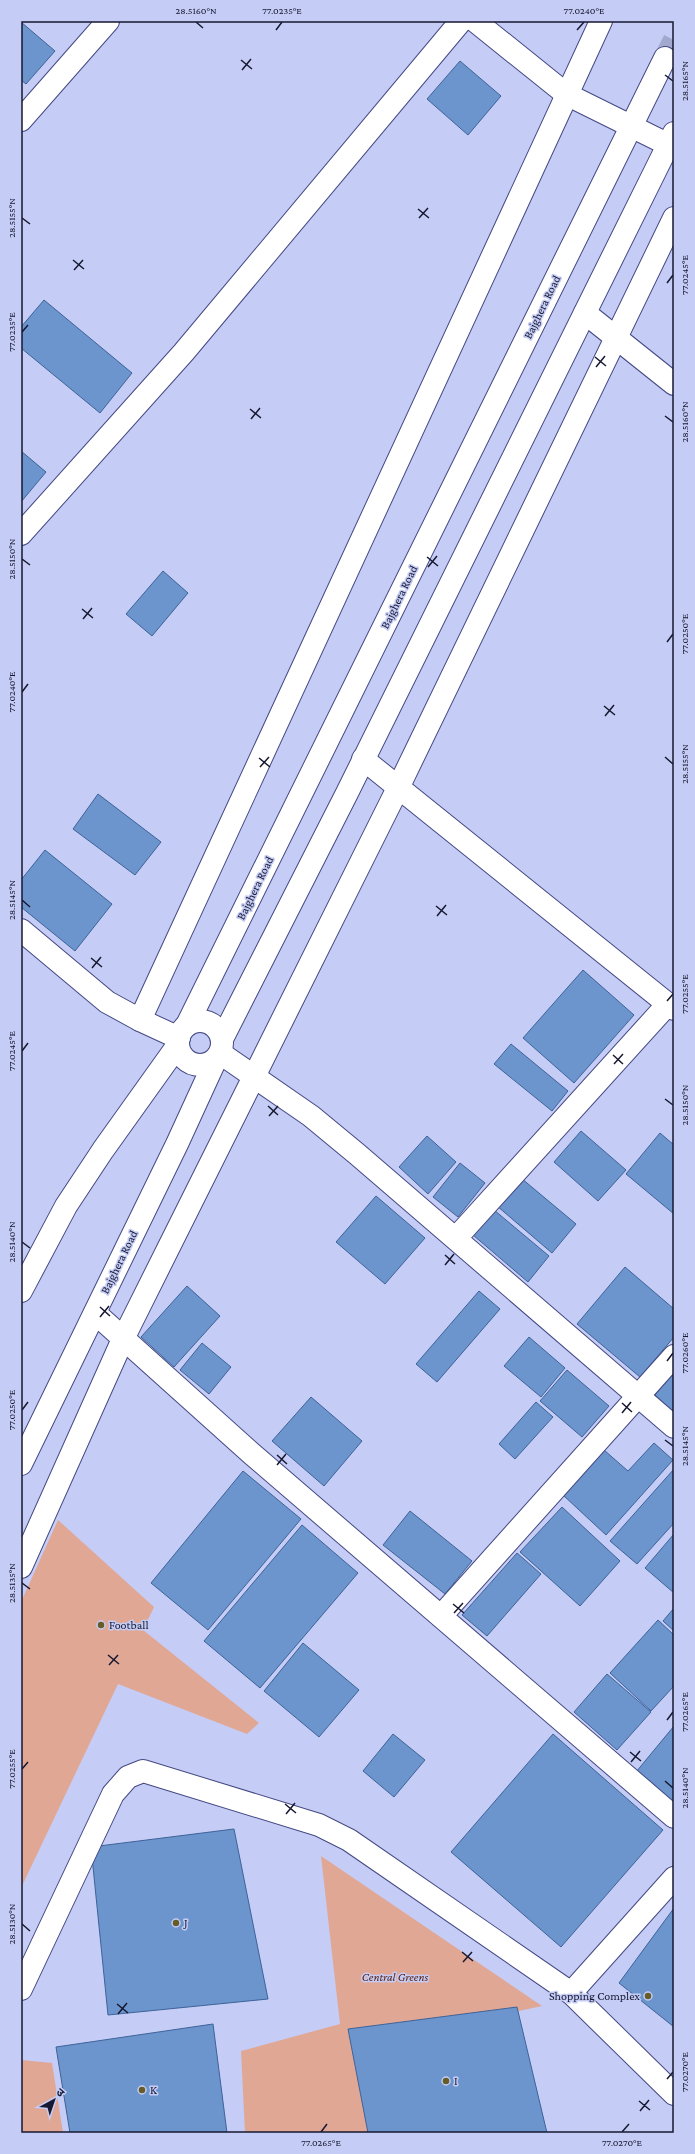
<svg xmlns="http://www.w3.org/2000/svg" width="695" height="2154" font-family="'Crimson Pro','Noto Sans Devanagari',serif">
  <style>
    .green { fill: #e1a795 }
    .building { fill: #6c94cd; stroke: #3e6399 }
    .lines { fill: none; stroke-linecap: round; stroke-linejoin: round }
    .secondary-tunnel { stroke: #a2a8ce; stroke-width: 22; stroke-dasharray: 22 11; stroke-linecap: butt }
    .minor-casing { stroke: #444983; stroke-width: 24 }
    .tertiary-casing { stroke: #444983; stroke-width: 24 }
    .secondary-casing { stroke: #444983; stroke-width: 24 }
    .minor { stroke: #fff; stroke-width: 22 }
    .tertiary { stroke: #fff; stroke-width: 22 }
    .secondary { stroke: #fff; stroke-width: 22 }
    .ticks { fill: none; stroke: #161931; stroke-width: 1.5 }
    .poi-dot { fill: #665c28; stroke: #c5ccf5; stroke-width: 1.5 }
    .labels { text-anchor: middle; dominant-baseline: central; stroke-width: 3; stroke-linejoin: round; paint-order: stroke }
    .street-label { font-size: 12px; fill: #161931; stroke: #c5ccf5 }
    .poi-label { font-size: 12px; fill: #161931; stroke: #c5ccf5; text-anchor: start }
    .park-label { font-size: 12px; font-style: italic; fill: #582110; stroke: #c5ccf5 }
    .neatline { fill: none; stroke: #161931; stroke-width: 1.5 }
    .ticks-label { font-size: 10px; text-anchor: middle; fill: #161931 }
  </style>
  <rect width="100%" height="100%" fill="#c5ccf5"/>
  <g class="green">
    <polygon points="58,1520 154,1607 143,1630 259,1723 247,1734 118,1684 21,1888 21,1602"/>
    <polygon points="321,1856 542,2006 371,2043 388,2133 245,2133 241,2051 340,2024"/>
    <polygon points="21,2060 52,2063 63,2133 21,2133"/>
  </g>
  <g class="building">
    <polygon points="21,22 55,51 26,84 21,80"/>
    <polygon points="460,61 501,96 468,135 427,99"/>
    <polygon points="44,300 132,373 100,413 21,348 21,327"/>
    <polygon points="21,451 46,472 21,502"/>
    <polygon points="163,571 188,593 152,636 126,614"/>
    <polygon points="98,794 161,842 135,875 73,829"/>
    <polygon points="45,850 112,904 75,951 21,907 21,880"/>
    <polygon points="583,970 634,1015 574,1083 523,1038"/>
    <polygon points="511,1044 568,1091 552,1111 494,1064"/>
    <polygon points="581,1131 626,1170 598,1201 554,1162"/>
    <polygon points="660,1133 674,1145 674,1214 626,1174"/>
    <polygon points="427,1136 456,1162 428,1194 399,1167"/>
    <polygon points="460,1163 485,1183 458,1217 433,1197"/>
    <polygon points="521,1178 576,1224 552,1253 497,1206"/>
    <polygon points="376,1196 425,1238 385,1284 336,1242"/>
    <polygon points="494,1210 549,1256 528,1282 473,1235"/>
    <polygon points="625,1267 674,1309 674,1337 640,1377 577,1324"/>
    <polygon points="187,1286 220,1316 174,1367 141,1337"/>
    <polygon points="479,1291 500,1309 437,1382 416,1364"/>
    <polygon points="529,1337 565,1368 541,1397 504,1366"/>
    <polygon points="202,1343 231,1367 209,1394 180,1370"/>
    <polygon points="567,1370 609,1406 582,1437 540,1401"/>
    <polygon points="674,1373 674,1412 655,1395"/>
    <polygon points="311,1397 362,1441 324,1486 272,1441"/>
    <polygon points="536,1402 553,1417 515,1459 499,1444"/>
    <polygon points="654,1443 673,1460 606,1535 563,1495 604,1450 628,1471"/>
    <polygon points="674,1469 674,1523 637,1564 610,1541"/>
    <polygon points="243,1471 301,1519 208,1630 151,1583"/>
    <polygon points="562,1507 620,1561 580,1606 520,1552"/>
    <polygon points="410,1511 472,1561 445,1594 383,1545"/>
    <polygon points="302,1525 358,1573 260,1688 204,1641"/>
    <polygon points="674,1534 674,1593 645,1568"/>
    <polygon points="517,1553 541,1574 487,1636 462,1615"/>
    <polygon points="674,1608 674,1631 663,1621"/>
    <polygon points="658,1620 674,1635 674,1686 651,1711 610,1673"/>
    <polygon points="303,1643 359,1690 319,1737 264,1691"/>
    <polygon points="607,1674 651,1712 617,1750 574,1712"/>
    <polygon points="674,1726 674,1804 636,1772"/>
    <polygon points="393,1734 425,1760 394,1797 363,1771"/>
    <polygon points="553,1734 663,1830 561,1947 451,1852"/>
    <polygon points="234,1829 268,1999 108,2015 91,1847"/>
    <polygon points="674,1908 674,2027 619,1983"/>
    <polygon points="517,2007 547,2133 368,2133 348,2029"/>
    <polygon points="213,2024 227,2133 70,2133 56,2047"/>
  </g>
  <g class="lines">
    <polyline class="secondary-tunnel" points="665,58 674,40"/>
    <defs>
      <g id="minor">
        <polyline points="475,21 566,94 669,145"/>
        <polyline points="21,120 108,21"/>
        <polyline points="585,313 674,384"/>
        <polyline points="21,534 184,352 461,21"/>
        <polyline points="363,759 674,1009"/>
        <polyline points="456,1238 668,1004"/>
        <polyline points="95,1313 252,1454 674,1817"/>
        <polyline points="441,1616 674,1356"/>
        <polyline points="21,1989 113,1794 128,1777 143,1771 319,1825 349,1840 571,1993 674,2094"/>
        <polyline points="571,1993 674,1878"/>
      </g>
      <g id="tertiary">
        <polyline points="21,930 107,1002 140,1020 179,1038"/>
        <polyline points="140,1020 601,21"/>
        <polyline points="220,1053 311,1116 357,1154 674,1427"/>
        <polyline points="21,1567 123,1339 398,788 674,218"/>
      </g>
      <g id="secondary">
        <circle cx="200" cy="1043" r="22"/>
        <polyline points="187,1025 665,58"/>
        <polyline points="222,1039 347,793 674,133"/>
        <polyline points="21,1291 66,1206 103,1150 178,1045"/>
        <polyline points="21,1464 177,1144 216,1059"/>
      </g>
    </defs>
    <use href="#minor" class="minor-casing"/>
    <use href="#tertiary" class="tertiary-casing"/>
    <use href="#secondary" class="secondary-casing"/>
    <use href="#minor" class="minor"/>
    <use href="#tertiary" class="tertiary"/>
    <use href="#secondary" class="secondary"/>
  </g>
  <path class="ticks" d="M196,22L203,28M276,30L282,22M577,30L584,22M241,60L252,69M242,70L251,59M665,75L673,81M418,209L429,218M22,218L30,224M419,218L428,208M73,260L84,269M74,270L83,260M667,283L673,275M22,332L28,325M595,357L606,366M596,367L605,356M250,409L261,418M665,416L673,422M251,419L260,408M427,557L438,566M22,559L30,565M428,567L437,556M82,609L93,618M83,619L92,608M667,642L673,634M22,692L28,684M604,706L615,715M605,716L614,705M665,757L673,764M259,758L270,767M260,767L269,757M22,900L30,907M436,906L447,915M437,916L446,905M91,958L102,967M92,968L101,957M667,1001L673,994M22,1051L28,1043M613,1055L623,1064M614,1064L623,1054M665,1099L673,1105M268,1106L278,1115M269,1116L278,1106M22,1242L30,1248M445,1255L455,1264M445,1265L454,1254M100,1307L110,1316M100,1317L109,1306M667,1361L673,1353M622,1403L632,1412M22,1410L28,1402M622,1413L631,1402M665,1440L673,1446M277,1455L287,1464M277,1465L286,1454M22,1583L30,1589M453,1604L464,1613M454,1613L463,1603M108,1655L119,1664M109,1665L118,1655M667,1720L673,1712M630,1752L641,1761M631,1762L640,1751M22,1769L28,1762M665,1781L673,1788M285,1804L296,1813M286,1814L295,1803M22,1924L30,1931M462,1952L473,1961M463,1962L472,1952M117,2004L128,2013M118,2014L127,2003M667,2079L673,2072M639,2101L650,2110M640,2111L649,2100M321,2132L327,2124M622,2132L629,2124"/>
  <g class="poi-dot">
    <circle cx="101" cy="1625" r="4"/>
    <circle cx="176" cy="1923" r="4"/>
    <circle cx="648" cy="1996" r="4"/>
    <circle cx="446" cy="2081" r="4"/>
    <circle cx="142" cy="2090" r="4"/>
  </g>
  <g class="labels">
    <g class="street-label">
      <text transform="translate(542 307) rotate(-64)">Bajghera Road</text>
      <text transform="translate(399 597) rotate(-64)">Bajghera Road</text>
      <text transform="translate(255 888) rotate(-64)">Bajghera Road</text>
      <text transform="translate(119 1262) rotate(-64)">Bajghera Road</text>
    </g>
    <g class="poi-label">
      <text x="109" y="1625">Football</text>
      <text x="184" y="1923">J</text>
      <text x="640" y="1996" text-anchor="end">Shopping Complex</text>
      <text x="454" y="2081">I</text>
      <text x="150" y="2090">K</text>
    </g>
    <g class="park-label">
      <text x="395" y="1977">Central Greens</text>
    </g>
  </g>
  <rect width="695" height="2154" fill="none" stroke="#c5ccf5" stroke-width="44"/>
  <g transform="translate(54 2100) rotate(40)" stroke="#c5ccf5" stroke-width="3" paint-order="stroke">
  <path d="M0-3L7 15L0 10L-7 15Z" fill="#161931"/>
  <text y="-6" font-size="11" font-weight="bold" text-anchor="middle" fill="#161931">उ</text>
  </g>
  <rect x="22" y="22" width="651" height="2110" class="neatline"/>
  <g class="ticks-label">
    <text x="196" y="14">28.5160°N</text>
    <text x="282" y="14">77.0235°E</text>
    <text x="584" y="14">77.0240°E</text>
    <text transform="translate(684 81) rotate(-90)" y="4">28.5165°N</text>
    <text transform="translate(11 218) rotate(-90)" y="4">28.5155°N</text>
    <text transform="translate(684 275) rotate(-90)" y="4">77.0245°E</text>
    <text transform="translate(11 332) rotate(-90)" y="4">77.0235°E</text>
    <text transform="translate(684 422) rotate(-90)" y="4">28.5160°N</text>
    <text transform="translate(11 559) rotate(-90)" y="4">28.5150°N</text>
    <text transform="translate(684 634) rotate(-90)" y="4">77.0250°E</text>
    <text transform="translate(11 692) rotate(-90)" y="4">77.0240°E</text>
    <text transform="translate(684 764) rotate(-90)" y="4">28.5155°N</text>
    <text transform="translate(11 900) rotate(-90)" y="4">28.5145°N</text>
    <text transform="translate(684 994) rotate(-90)" y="4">77.0255°E</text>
    <text transform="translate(11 1051) rotate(-90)" y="4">77.0245°E</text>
    <text transform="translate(684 1105) rotate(-90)" y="4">28.5150°N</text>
    <text transform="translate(11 1242) rotate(-90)" y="4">28.5140°N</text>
    <text transform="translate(684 1353) rotate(-90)" y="4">77.0260°E</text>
    <text transform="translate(11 1410) rotate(-90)" y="4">77.0250°E</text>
    <text transform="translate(684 1446) rotate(-90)" y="4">28.5145°N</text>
    <text transform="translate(11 1583) rotate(-90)" y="4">28.5135°N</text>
    <text transform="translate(684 1712) rotate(-90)" y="4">77.0265°E</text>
    <text transform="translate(11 1769) rotate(-90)" y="4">77.0255°E</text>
    <text transform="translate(684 1788) rotate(-90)" y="4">28.5140°N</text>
    <text transform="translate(11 1924) rotate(-90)" y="4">28.5130°N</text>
    <text transform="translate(684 2072) rotate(-90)" y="4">77.0270°E</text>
    <text x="321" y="2146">77.0265°E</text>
    <text x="622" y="2146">77.0270°E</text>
  </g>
</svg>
